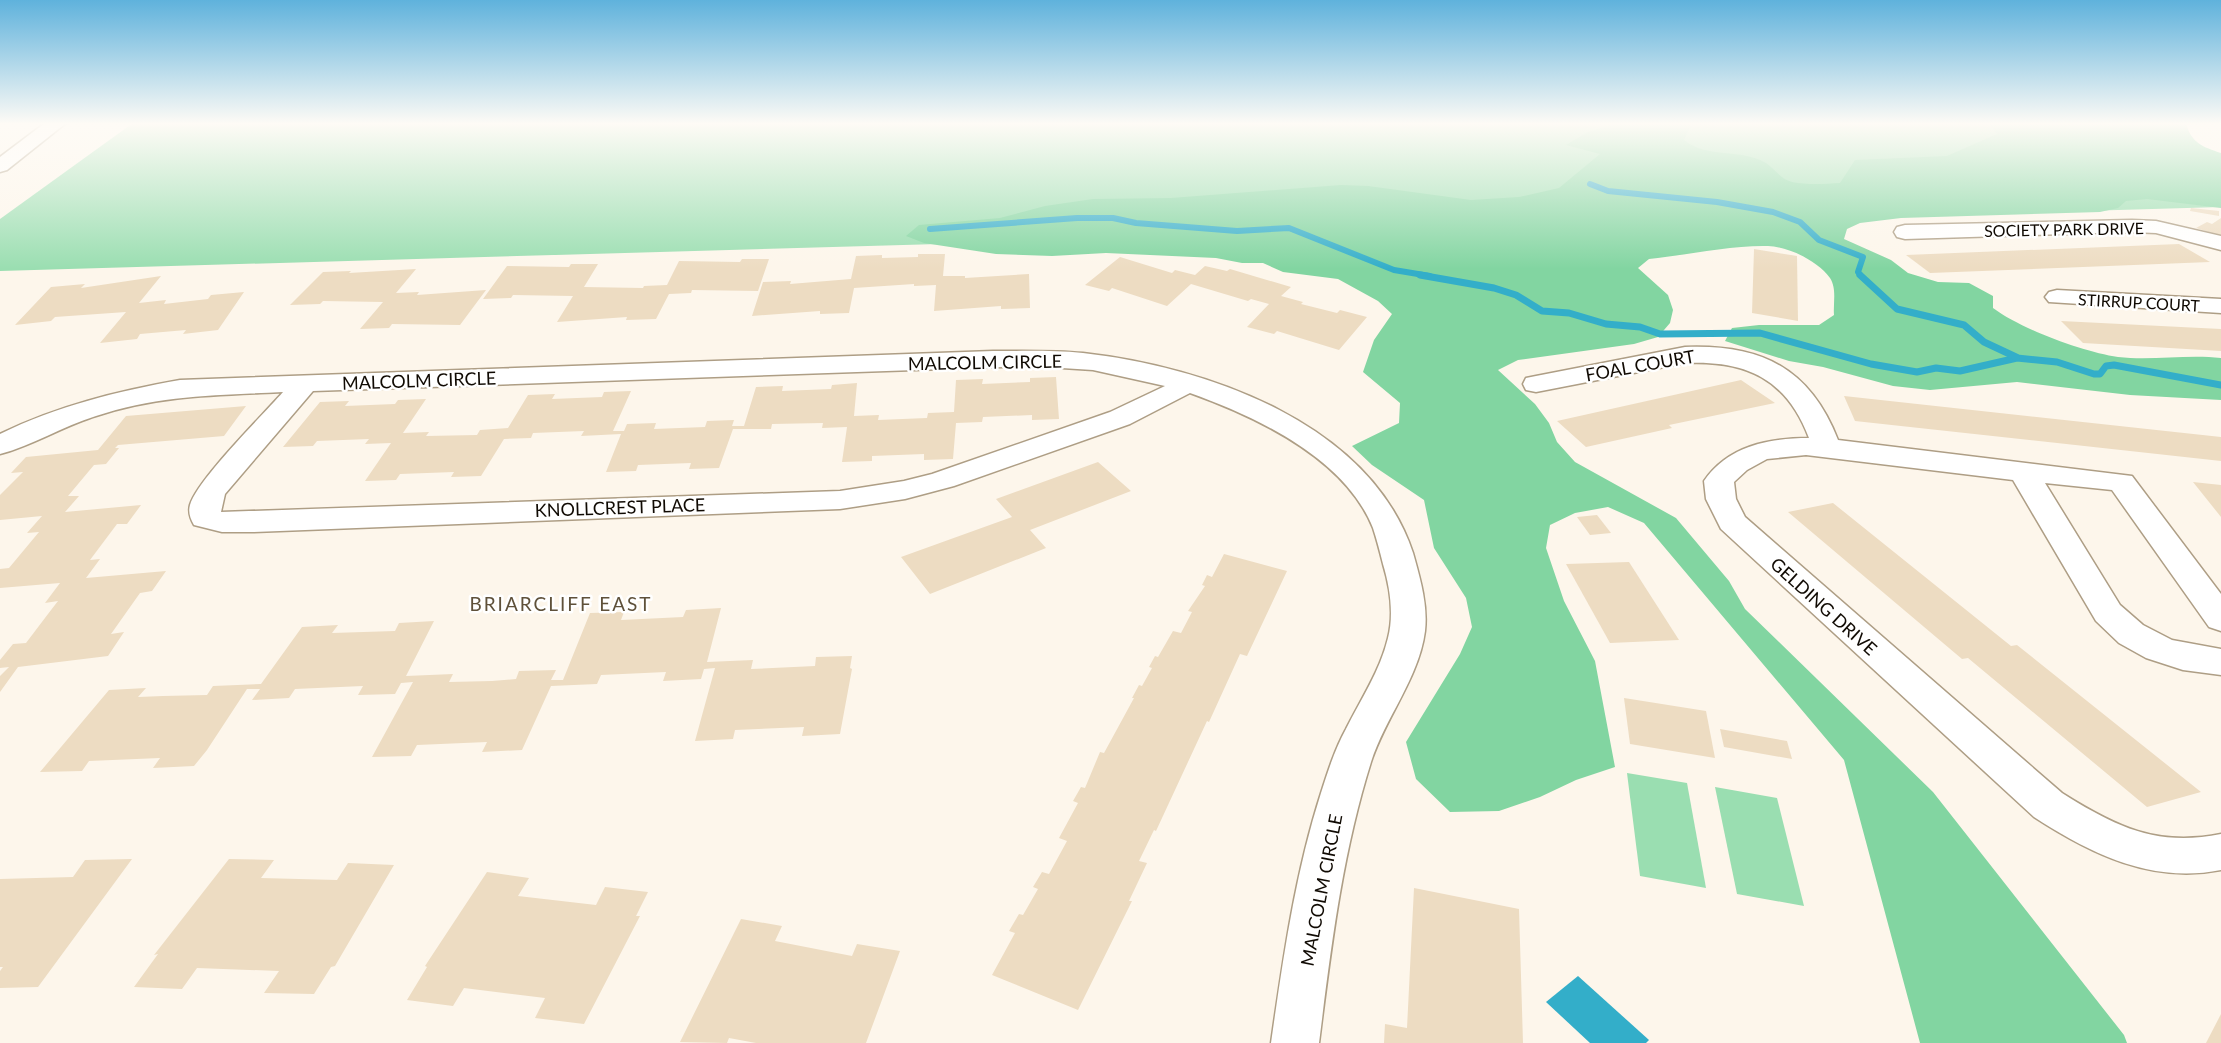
<svg xmlns="http://www.w3.org/2000/svg" width="2221" height="1043" font-family="Lato,sans-serif">
  <style>
    .green { fill: #9adeb1 }
    .forest { fill: #82d5a1 }
    .water { fill: #33aec9 }
    .lines { fill: none; stroke-linecap: round; stroke-linejoin: round }
    .stream-far1 { stroke: #33aec9; stroke-width: 6 }
    .stream { stroke: #33aec9; stroke-width: 7 }
    .building { fill: #eddcc2 }
    .street-casing { stroke: #ae9e85; stroke-width: 3 }
    .street { fill: #fff; fill-rule: evenodd }
    .labels { text-anchor: middle; dominant-baseline: central; stroke-width: 5; stroke-linejoin: round; paint-order: stroke }
    .far-street-label { font-size: 16px; fill: #100a03; stroke: #fff }
    .street-label { font-size: 18px; fill: #100a03; stroke: #fff }
    .neighbourhood-label { font-size: 19px; letter-spacing: 2px; fill: #5f513a; stroke: #fff }
  </style>
  <rect width="100%" height="100%" fill="#fdf6eb"/>
  <g class="green">
    <polygon points="133,123 2138,123 2221,158 2221,207 0,271 0,219"/>
    <polygon points="1627,773 1687,783 1706,888 1640,876"/>
    <polygon points="1715,787 1777,798 1804,906 1737,894"/>
  </g>
  <path class="forest" d="M1616,123H1692L1684,140C1707,159 1741,148 1766,163C1775,169 1780,179 1792,182C1807,185 1825,184 1840,183L1855,160L1947,156L1997,134L1988,123H2186C2191,143 2203,147 2221,153V208L2147,199L2126,201L2118,208L2100,212L1901,218L1860,223L1847,229L1844,239L1891,260L1908,273L1938,282L1969,283L1993,296V308C2021,329 2083,352 2118,357C2152,361 2187,354 2221,358V400L2130,395L2017,382L1930,390L1893,386L1823,367L1789,361L1725,341L1732,328L1759,325H1819L1834,315C1833,303 1837,289 1830,278C1818,261 1789,247 1768,246C1732,245 1686,255 1649,259L1638,268L1668,295L1673,310L1670,323L1658,337L1634,344L1518,360L1498,370L1535,404L1549,423L1557,442L1575,462L1676,518L1729,581L1745,609L1933,792L2124,1035L2127,1043H1920L1844,760L1644,523L1608,507L1575,513L1550,525L1546,548L1564,601L1595,661L1615,767L1576,780L1540,797L1499,811L1450,812L1416,779L1406,742L1460,654L1472,627L1466,598L1434,548L1424,500L1372,465L1352,446L1399,423L1400,403L1363,372L1374,340L1392,314L1378,301L1338,279L1283,272L1263,263H1242L1216,258L1106,253L1052,256L996,254L924,243L906,236L919,225L1000,218L1045,206L1093,199L1171,198L1341,185L1368,186L1471,200L1519,197L1559,188L1600,154L1566,145L1588,132Z"/>
  <polygon class="water" points="1578,976 1649,1040 1646,1043 1590,1043 1546,1002"/>
  <g class="lines">
    <g class="stream-far1">
      <polyline points="1590,184 1608,191 1717,202 1773,212 1800,222 1819,240 1863,257 1858,272 1861,276"/>
      <polyline points="930,229 1077,218 1113,218 1136,223 1237,231 1289,228 1394,270 1430,276"/>
    </g>
    <g class="stream">
      <polyline points="1420,275 1494,288 1516,295 1542,311 1569,313 1606,324 1640,327 1660,334 1760,333 1871,364 1917,372 1936,368 1960,371 2017,358 2057,362 2094,374 2100,374 2106,366 2114,365 2221,385"/>
      <polyline points="1860,275 1897,309 1964,325 1984,342 2016,357"/>
    </g>
  </g>
  <g class="building">
    <polygon points="2191,208 2219,211 2219,216 2190,211"/>
    <polygon points="2221,218 2221,236 2196,228 2207,222 2212,224"/>
    <polygon points="2179,244 2210,262 1930,273 1906,255"/>
    <polygon points="1754,249 1797,256 1798,321 1752,313"/>
    <polygon points="918,254 945,254 943,276 965,276 965,278 1029,274 1030,308 1001,309 1001,306 934,311 936,285 914,286 914,284 854,288 849,313 820,314 820,311 752,316 763,282 791,281 790,284 851,279 856,256 882,255 882,258 918,257"/>
    <polygon points="1120,257 1172,273 1175,270 1195,275 1205,266 1227,271 1230,269 1291,287 1281,296 1303,302 1301,304 1337,313 1340,310 1367,317 1339,350 1277,331 1274,334 1247,327 1269,304 1251,299 1248,301 1191,284 1167,306 1112,288 1109,291 1085,285"/>
    <polygon points="742,259 769,259 758,291 692,290 691,293 669,294 656,319 626,320 627,317 557,322 573,296 513,295 511,298 483,299 507,266 569,267 571,264 598,264 584,287 643,288 644,286 667,285 679,261 740,262"/>
    <polygon points="416,269 396,293 419,292 417,295 486,290 460,325 392,324 389,328 360,329 383,302 323,301 320,304 290,305 323,272 351,271 349,273"/>
    <polygon points="161,276 139,303 166,300 164,304 208,299 211,295 244,292 218,330 183,334 186,330 140,334 137,339 100,343 126,312 55,317 51,321 15,325 51,287 85,284 81,288"/>
    <polygon points="2061,321 2221,329 2221,351 2083,343"/>
    <polygon points="1056,377 1059,419 1032,420 1032,415 983,417 982,422 956,423 953,459 924,460 924,454 872,456 872,461 842,462 847,427 822,428 823,423 772,424 771,429 733,429 719,468 689,469 691,463 638,465 636,471 606,472 621,434 581,436 584,431 533,433 531,438 504,439 481,476 451,477 454,472 400,474 396,480 365,481 391,443 365,444 369,439 317,441 313,446 283,447 320,402 349,401 345,406 395,404 398,400 426,399 403,433 429,432 426,436 477,435 480,430 508,428 528,395 555,394 552,399 602,397 604,392 631,391 613,431 624,431 627,424 656,423 654,429 705,427 707,421 734,420 732,426 744,426 756,387 783,386 782,391 831,389 832,385 857,383 854,416 879,415 878,420 927,418 928,413 954,412 956,380 983,379 982,384 1030,382 1030,378"/>
    <polygon points="1741,380 1775,403 1669,425 1672,428 1586,447 1557,421"/>
    <polygon points="1844,396 2221,437 2221,461 1855,421"/>
    <polygon points="246,406 224,436 118,445 115,448 119,448 106,464 94,465 68,496 79,496 65,512 141,505 127,524 117,524 90,560 100,559 86,578 166,571 152,591 140,593 111,634 124,632 108,656 18,667 0,692 0,676 9,667 0,668 0,660 13,644 26,643 48,614 58,601 45,603 60,583 0,588 0,569 9,568 39,532 27,533 42,516 0,520 0,495 23,472 11,473 26,457 98,450 126,416"/>
    <polygon points="1098,462 1131,491 1030,530 1046,548 930,594 901,557 1012,517 996,499"/>
    <polygon points="2193,482 2221,485 2221,517"/>
    <polygon points="1833,503 2011,646 2017,645 2201,792 2147,807 1968,658 1962,659 1788,512"/>
    <polygon points="1597,515 1611,533 1590,535 1577,517"/>
    <polygon points="1224,554 1287,571 1247,656 1240,654 1209,722 1207,721 1156,831 1154,830 1139,861 1147,863 1129,901 1132,901 1078,1010 992,975 1015,933 1009,931 1019,914 1023,915 1038,889 1033,887 1042,872 1049,874 1067,841 1059,838 1078,803 1073,801 1081,787 1085,788 1100,752 1104,753 1134,698 1132,698 1139,685 1142,686 1152,668 1149,667 1155,656 1158,657 1173,631 1181,633 1192,612 1188,611 1205,586 1202,585 1207,575 1212,577"/>
    <polygon points="1629,562 1679,640 1610,643 1566,564"/>
    <polygon points="721,608 707,662 753,660 751,669 815,666 816,657 852,656 850,668 852,669 840,734 802,736 804,727 735,730 733,739 695,741 715,668 704,669 701,679 663,681 666,672 601,675 597,684 551,686 522,750 482,752 487,742 417,745 411,756 372,757 413,682 401,683 395,694 358,695 363,686 295,689 289,698 252,700 260,689 247,689 207,750 194,766 153,768 160,758 89,761 82,771 40,772 109,690 146,688 138,697 163,696 207,695 213,686 261,684 302,627 338,625 332,633 395,631 399,623 434,621 406,676 453,674 449,682 492,681 516,679 519,671 556,670 551,680 563,680 590,613 624,612 621,620 683,617 686,610"/>
    <polygon points="1624,698 1706,711 1715,758 1630,744"/>
    <polygon points="1720,729 1787,741 1792,759 1724,747"/>
    <polygon points="132,859 38,987 0,988 0,971 3,967 0,967 0,879 73,877 85,860"/>
    <polygon points="229,859 274,860 261,878 337,880 348,863 394,865 335,966 331,967 314,994 264,993 279,971 197,968 182,989 134,987 158,954 154,955"/>
    <polygon points="487,872 529,878 518,896 596,905 605,887 648,892 636,916 640,916 584,1024 535,1018 545,998 464,988 453,1006 407,1000 427,967 425,966"/>
    <polygon points="1414,888 1519,909 1523,1043 1384,1043 1385,1024 1407,1028"/>
    <polygon points="741,919 782,926 775,941 852,956 857,944 900,951 866,1043 756,1043 729,1038 727,1043 680,1042"/>
    <polygon points="2221,1014 2221,1043 2206,1043"/>
  </g>
  <g class="lines">
    <defs>
      <g id="street">
        <polygon points="45,123 66,123 7,170 0,172 0,157"/>
        <polygon points="2132,220 2156,221 2221,236 2221,250 2156,233 2132,232 1905,239 1897,237 1894,232 1897,227 1905,225"/>
        <polygon points="2057,290 2221,299 2221,313 2049,302 2045,297 2049,292"/>
        <path d="M1685,347C1761,344 1810,368 1838,440L2132,476L2221,594V631L2209,627L2112,490L2045,483L2120,605L2143,625L2172,640L2221,649V675L2183,670L2146,658L2119,643L2096,621L2013,480L1806,455L1767,459L1747,470L1734,482L1736,499L1745,517L2062,793C2116,827 2157,847 2221,834V870C2152,884 2091,854 2034,817L1721,529L1706,499L1704,481C1728,446 1768,438 1809,438C1787,379 1746,360 1685,363L1536,392L1526,390L1523,384L1526,378L1536,376Z"/>
        <path d="M993,351C1023,351 1053,350 1083,353C1207,367 1370,423 1413,553C1420,578 1428,605 1425,631C1419,678 1385,718 1371,762C1342,854 1331,948 1319,1043H1271C1283,959 1295,874 1321,793C1328,771 1335,749 1346,729C1361,699 1380,671 1388,638C1394,615 1390,587 1383,564C1380,552 1377,540 1373,528C1345,458 1257,417 1190,393L1130,424L954,486L905,499L840,509L254,532H222L194,525C190,518 188,512 190,505C197,480 263,415 283,392C218,395 158,395 96,416C63,426 32,446 0,454V434C57,406 118,391 180,380ZM1030,366L1093,370L1165,386L1110,412L932,474L904,481L840,491L221,512L225,494L313,391Z"/>
      </g>
    </defs>
    <use href="#street" class="street-casing"/>
    <use href="#street" class="street"/>
  </g>
  <linearGradient id="sky" x2="0" y2="1"><stop stop-color="#5fb2dc"/><stop offset="0.46" stop-color="#fefbf6"/><stop offset="1" stop-color="#fefbf6" stop-opacity="0"/></linearGradient>
  <rect width="2221" height="269" fill="url(#sky)"/>
  <g class="labels">
    <g class="far-street-label">
      <text transform="translate(2064 229) rotate(-1)">SOCIETY PARK DRIVE</text>
      <text transform="translate(2139 302) rotate(3)">STIRRUP COURT</text>
    </g>
    <g class="street-label">
      <text transform="translate(985 362) rotate(-1)">MALCOLM CIRCLE</text>
      <text transform="translate(1640 365) rotate(-10)">FOAL COURT</text>
      <text transform="translate(419 380) rotate(-2)">MALCOLM CIRCLE</text>
      <text transform="translate(620 507) rotate(-2)">KNOLLCREST PLACE</text>
      <text transform="translate(1824 606) rotate(42)">GELDING DRIVE</text>
      <text transform="translate(1321 890) rotate(-79)">MALCOLM CIRCLE</text>
    </g>
    <g class="neighbourhood-label">
      <text x="561" y="603">BRIARCLIFF EAST</text>
    </g>
  </g>
</svg>
